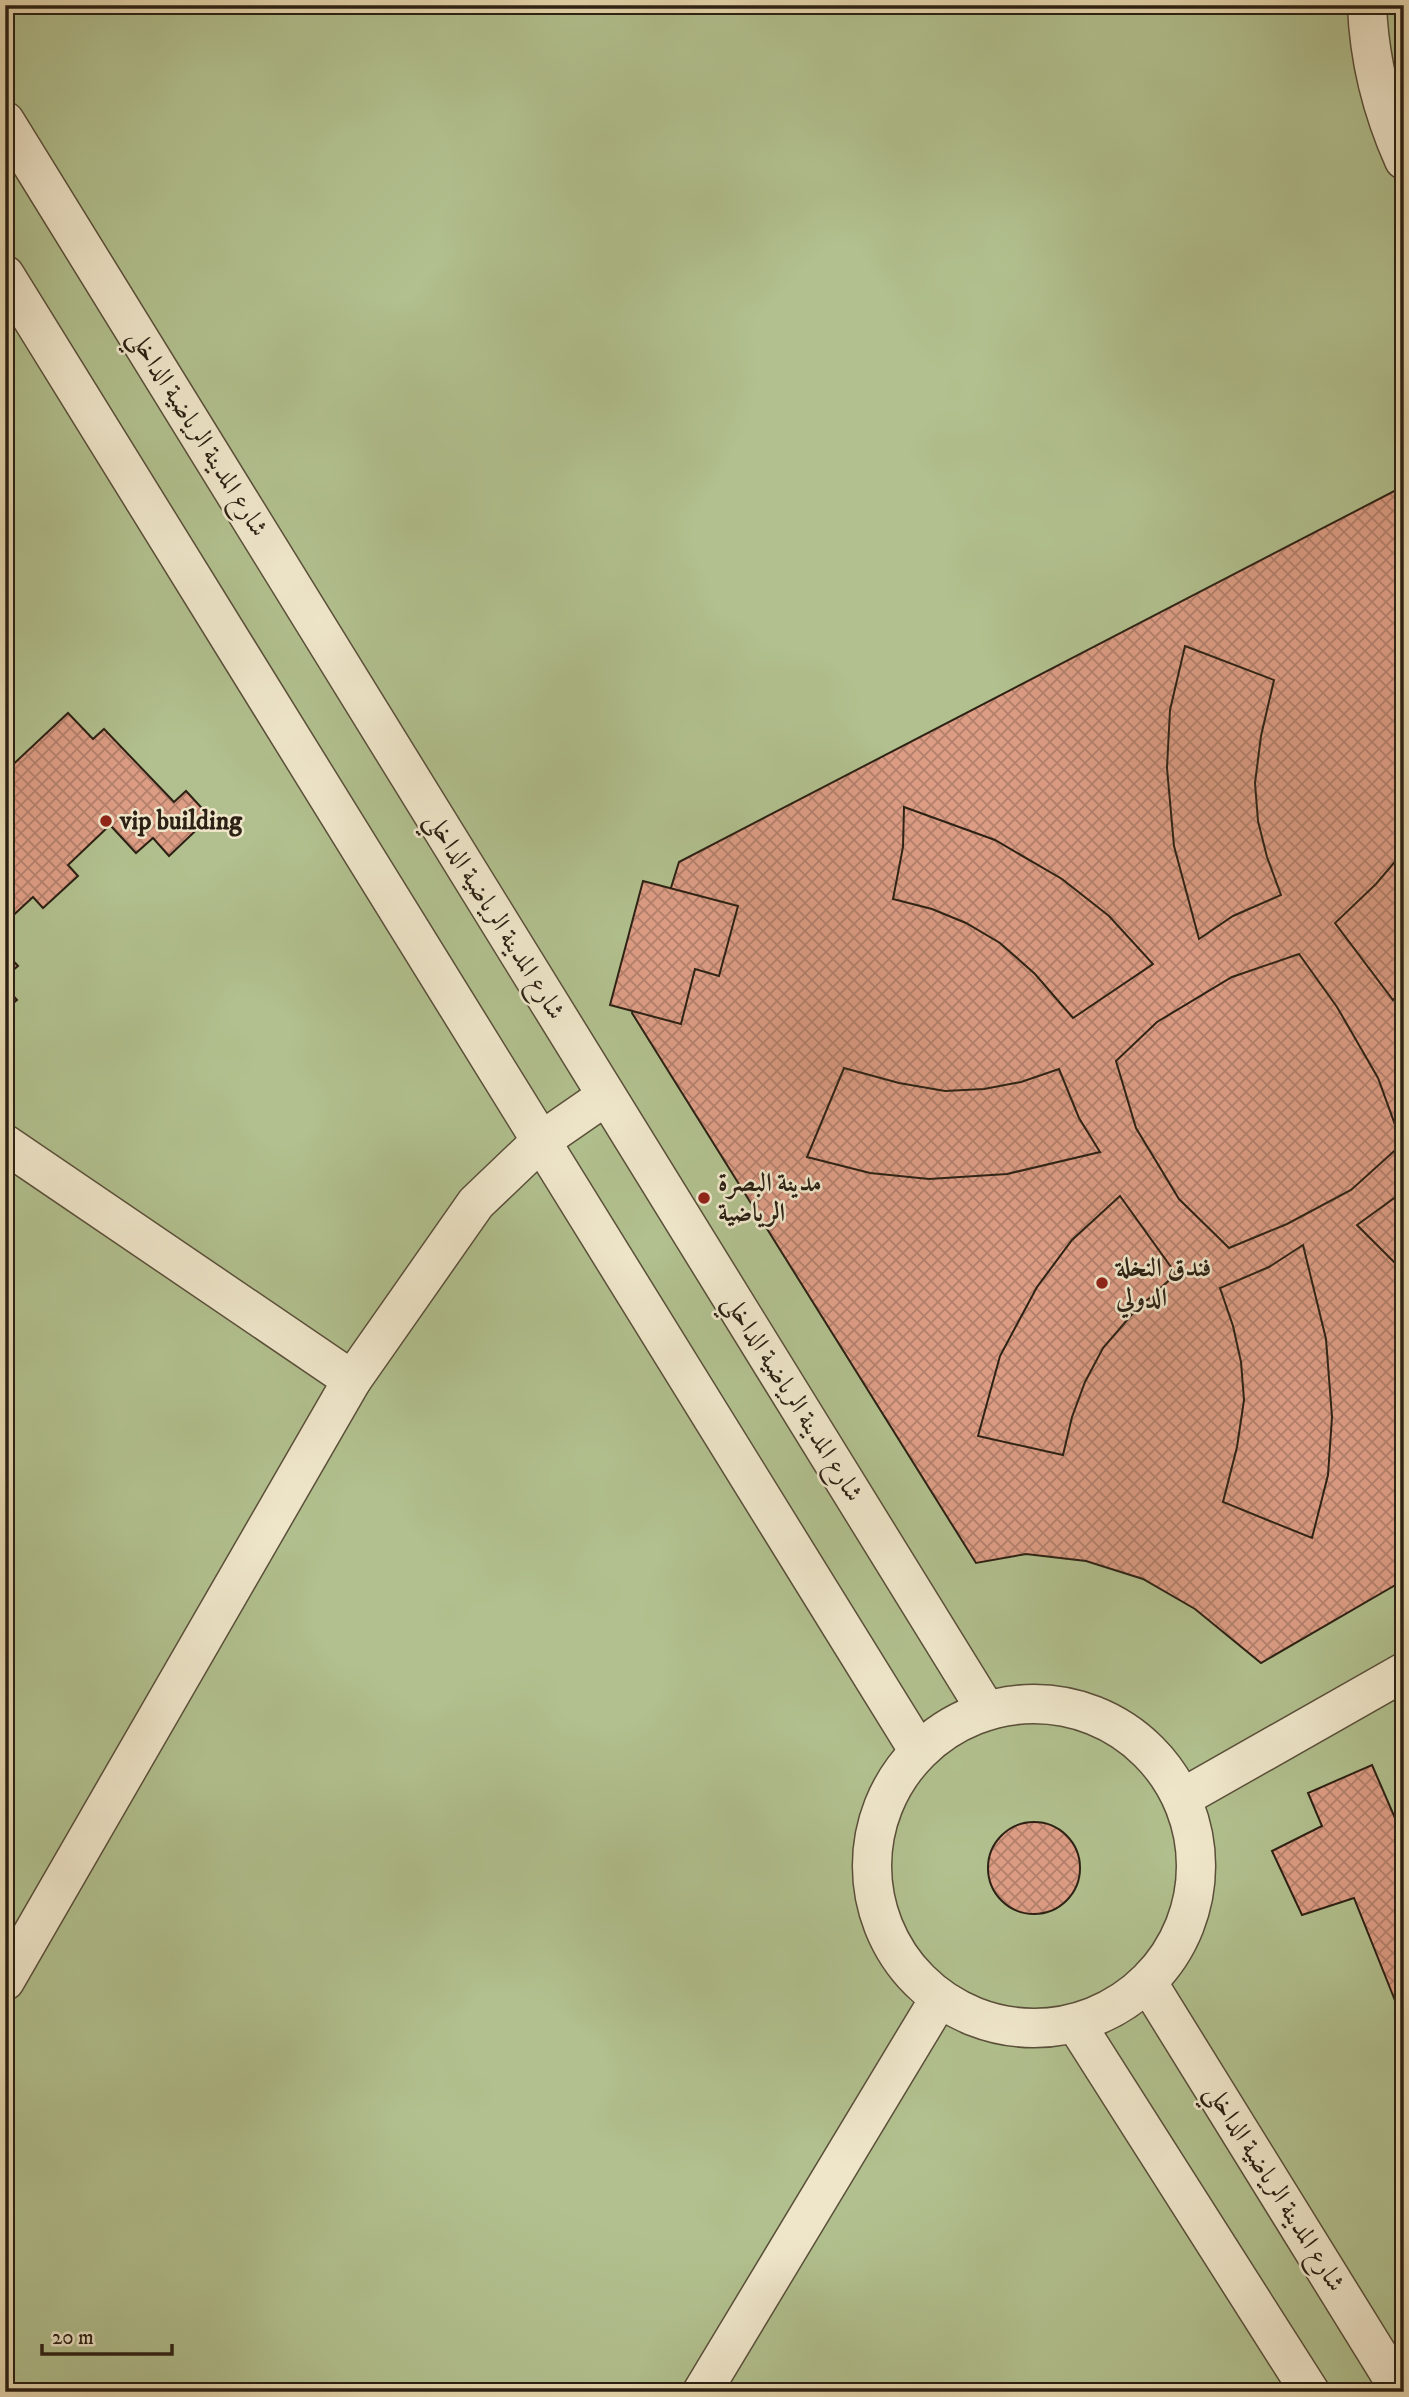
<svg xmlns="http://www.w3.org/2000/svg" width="1409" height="2397" font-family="'IM FELL DW Pica',Amiri,serif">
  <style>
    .garden { fill: #b1c08e; stroke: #6e7051; stroke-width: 2 }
    .building { fill: url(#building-cross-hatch); stroke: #2c2114; stroke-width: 2 }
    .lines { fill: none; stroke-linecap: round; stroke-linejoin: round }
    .minor-casing { stroke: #5a4f3a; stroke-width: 41 }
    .tertiary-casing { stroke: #5a4f3a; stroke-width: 41 }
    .minor { stroke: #efe6ca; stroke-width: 38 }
    .tertiary { stroke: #efe6ca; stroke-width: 38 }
    .poi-dot { fill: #8f2418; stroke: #efe6ca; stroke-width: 2.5 }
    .labels { text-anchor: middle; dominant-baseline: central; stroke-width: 5; stroke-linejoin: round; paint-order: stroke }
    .street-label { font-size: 26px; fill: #2c2114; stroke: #efe6ca }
    .poi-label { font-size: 26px; font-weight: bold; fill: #2c2114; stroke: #efe6ca; text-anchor: start }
  </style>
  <defs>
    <pattern id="building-cross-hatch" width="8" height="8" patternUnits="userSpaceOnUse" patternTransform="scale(1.75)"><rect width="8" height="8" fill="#dd9d85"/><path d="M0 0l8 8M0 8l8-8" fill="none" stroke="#b3806c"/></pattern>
  </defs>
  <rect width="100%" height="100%" fill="#e6d8ae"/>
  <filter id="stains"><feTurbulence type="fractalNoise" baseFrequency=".00286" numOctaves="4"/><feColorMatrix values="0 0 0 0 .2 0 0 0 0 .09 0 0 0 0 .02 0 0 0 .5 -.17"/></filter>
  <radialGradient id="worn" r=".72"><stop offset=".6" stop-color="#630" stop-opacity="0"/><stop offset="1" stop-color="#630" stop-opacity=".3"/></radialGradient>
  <rect class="garden" x="5" y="5" width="1399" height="2387"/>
  <g class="building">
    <polygon points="1404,486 1404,1580 1261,1663 1195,1609 1143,1579 1086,1561 1026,1554 976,1563 632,1013 679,862"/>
    <polygon points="1185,646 1274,680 1261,736 1255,783 1258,821 1267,857 1281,895 1233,916 1199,939 1174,846 1167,768 1170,710"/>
    <polygon points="68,713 93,739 104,729 174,802 186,791 210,817 169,856 153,838 136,853 110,825 68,865 78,876 43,908 33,897 5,923 5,772"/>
    <polygon points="904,807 995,840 1062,879 1109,916 1153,964 1073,1018 1035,974 1000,943 966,923 932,909 893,899 903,847"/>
    <polygon points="1404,851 1404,990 1393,1000 1335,923 1376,884"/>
    <polygon points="643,881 738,906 719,976 695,969 681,1024 610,1005"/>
    <polygon points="5,952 18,966 5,977"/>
    <polygon points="1299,954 1337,1007 1378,1078 1402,1144 1351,1190 1287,1224 1229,1248 1179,1199 1136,1128 1116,1061 1157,1022 1232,977"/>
    <polygon points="5,987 17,1000 5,1010"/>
    <polygon points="844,1068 899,1083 945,1091 984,1089 1021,1082 1059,1069 1079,1118 1100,1152 1007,1174 929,1179 870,1173 807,1157"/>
    <polygon points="1404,1191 1404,1272 1357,1225"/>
    <polygon points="1120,1196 1176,1274 1134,1312 1103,1348 1085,1382 1072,1417 1063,1455 978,1436 1000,1356 1037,1287 1072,1240"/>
    <polygon points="1303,1245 1326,1339 1332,1417 1328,1475 1312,1538 1223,1502 1237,1447 1244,1400 1241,1362 1233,1326 1220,1288 1269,1267"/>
    <polygon points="1372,1765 1398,1825 1404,1823 1404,2023 1354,1898 1302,1915 1272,1851 1322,1826 1308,1793"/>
    <circle cx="1034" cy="1868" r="46"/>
  </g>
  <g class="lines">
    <defs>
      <g id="minor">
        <path d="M1367,5C1369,59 1382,111 1404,160"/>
        <polyline points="5,1144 352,1380"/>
        <polyline points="1182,1798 1404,1672"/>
        <polyline points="5,1981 352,1380 476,1203 541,1141 606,1096"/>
        <polyline points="702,2392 939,1999"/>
      </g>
      <g id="tertiary">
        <polyline points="5,121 986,1710"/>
        <polyline points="5,275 918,1750"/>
        <circle cx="1034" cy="1866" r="162"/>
        <polyline points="1148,1983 1401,2392"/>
        <polyline points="1076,2024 1310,2392"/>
      </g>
    </defs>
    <use href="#minor" class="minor-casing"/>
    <use href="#tertiary" class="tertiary-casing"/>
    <use href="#minor" class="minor"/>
    <use href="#tertiary" class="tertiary"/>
  </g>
  <g class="poi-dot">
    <circle cx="106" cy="821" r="7"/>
    <circle cx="704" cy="1198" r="7"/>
    <circle cx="1102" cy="1283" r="7"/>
  </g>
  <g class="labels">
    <g class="street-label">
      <text transform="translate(198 433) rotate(58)">شارع المدينة الرياضية الداخلي</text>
      <text transform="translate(495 916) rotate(58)">شارع المدينة الرياضية الداخلي</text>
      <text transform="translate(793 1398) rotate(58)">شارع المدينة الرياضية الداخلي</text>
      <text transform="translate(1275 2188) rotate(58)">شارع المدينة الرياضية الداخلي</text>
    </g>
    <g class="poi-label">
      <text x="120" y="821">vip building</text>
      <text x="718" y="1183">مدينة البصرة<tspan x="718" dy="30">الرياضية</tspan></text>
      <text x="1116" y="1268">فندق النخلة<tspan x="1116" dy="30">الدولي</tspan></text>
    </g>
  </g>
  <rect width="1409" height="2397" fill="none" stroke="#e6d8ae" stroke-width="28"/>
  <rect x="7" y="7" width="1395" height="2383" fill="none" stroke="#2c2114" stroke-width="3.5"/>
  <rect x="14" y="14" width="1381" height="2369" fill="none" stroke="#2c2114" stroke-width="2"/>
  <path d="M42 2344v10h130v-10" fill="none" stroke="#2c2114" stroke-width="3.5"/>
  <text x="52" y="2344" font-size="21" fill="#2c2114" stroke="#efe6ca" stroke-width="5" paint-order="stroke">20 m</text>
  <rect width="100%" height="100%" filter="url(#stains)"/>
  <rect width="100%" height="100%" fill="url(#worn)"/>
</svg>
